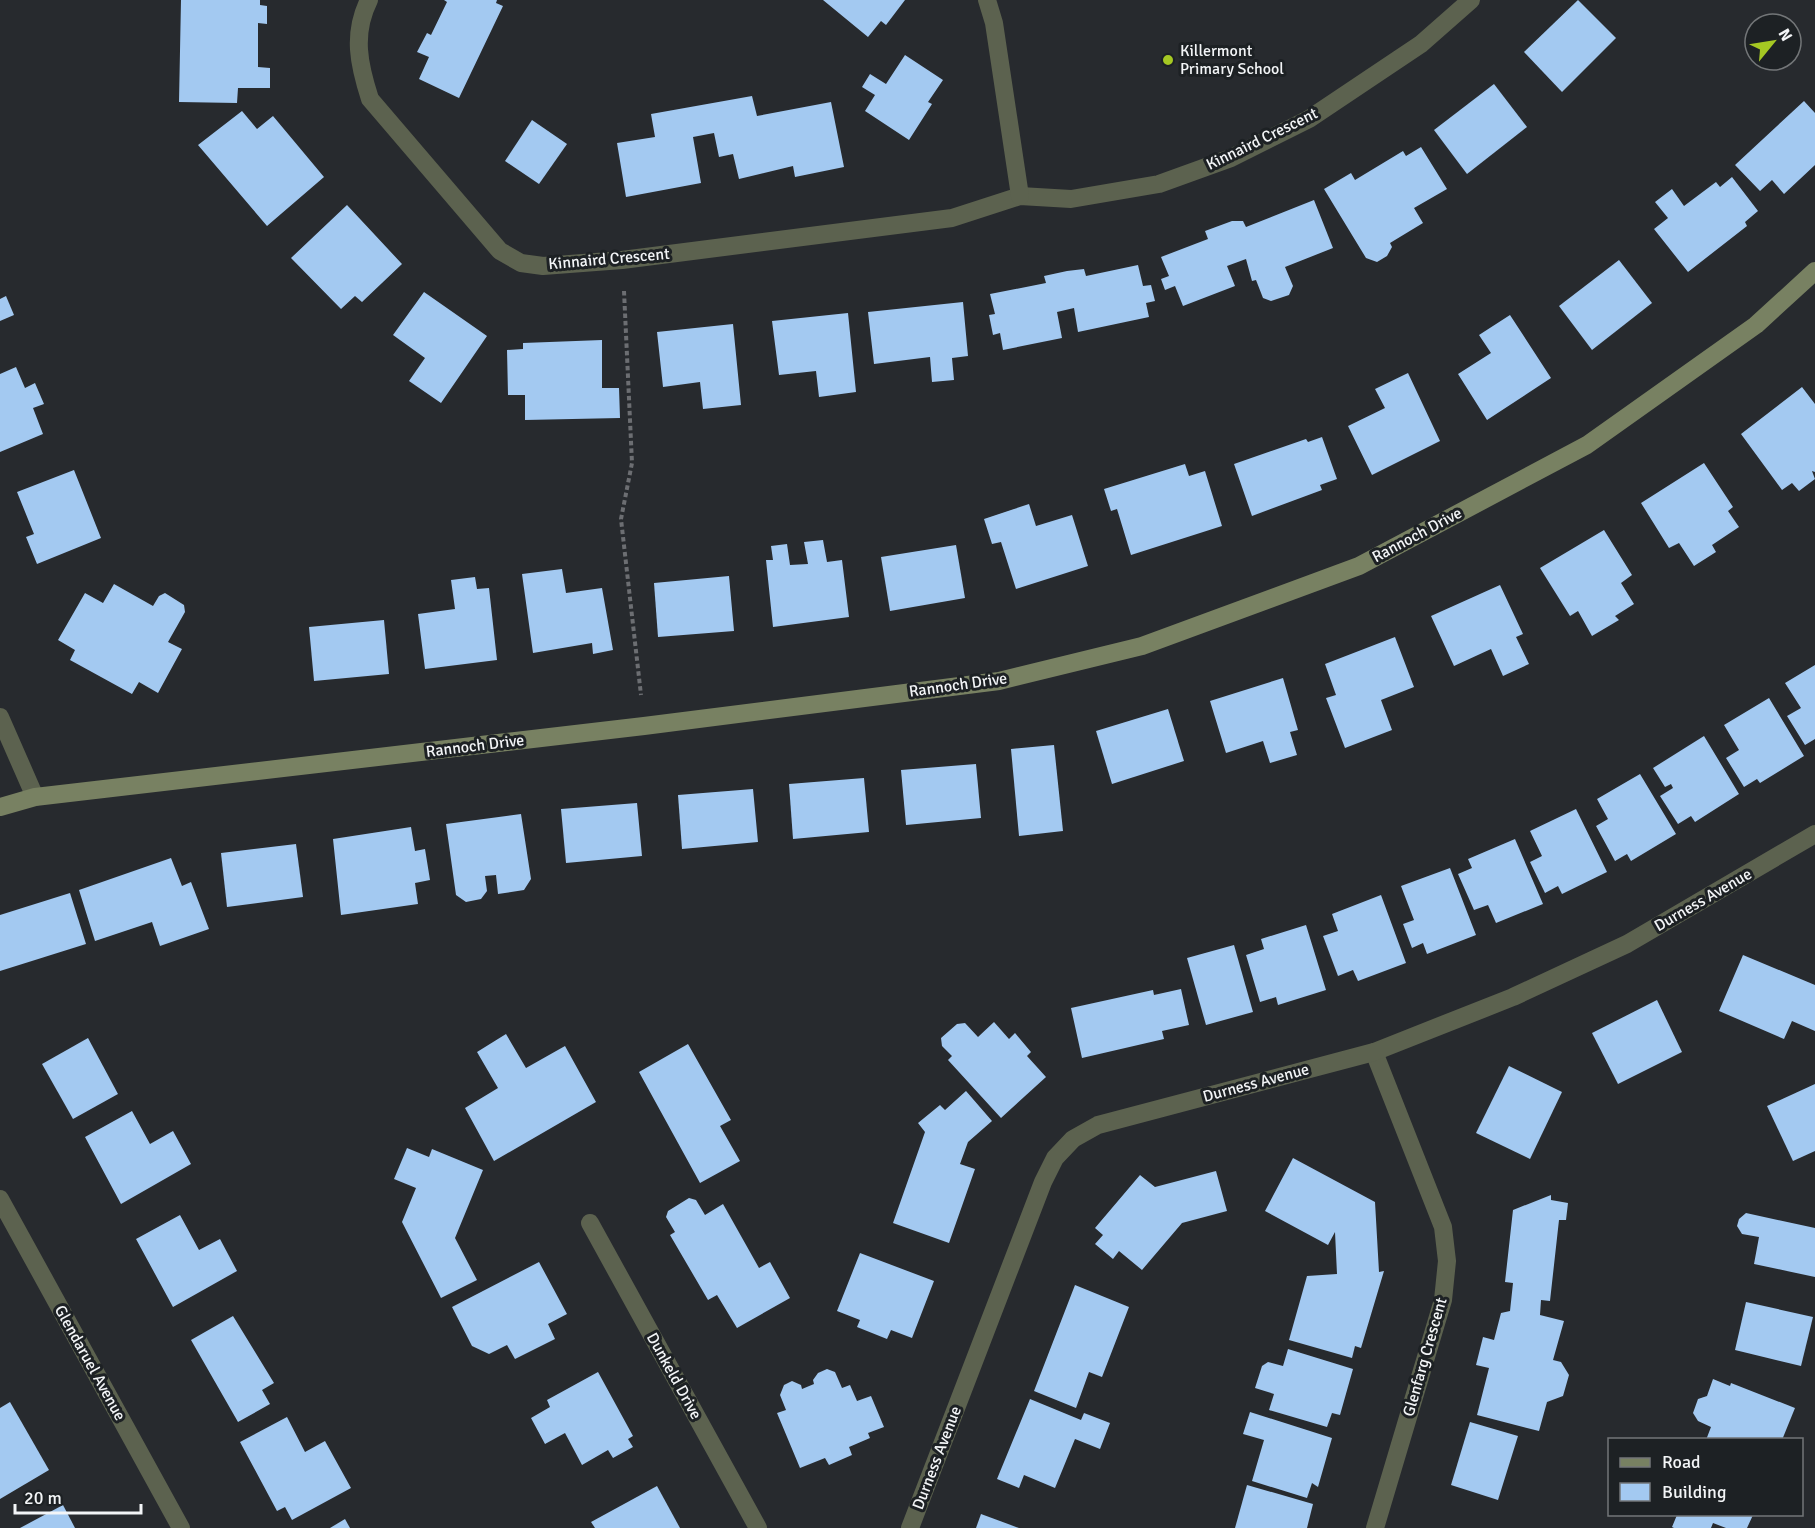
<svg xmlns="http://www.w3.org/2000/svg" width="1815" height="1528" font-family="Signika,sans-serif">
  <style>
    .building { fill: #a3c9f1 }
    .lines { fill: none; stroke-linecap: round; stroke-linejoin: round }
    .path { stroke: #6c6e72; stroke-width: 4; stroke-dasharray: 4.5 3; stroke-linecap: butt }
    .street { stroke: #5c624f; stroke-width: 18 }
    .secondary { stroke: #788162; stroke-width: 18 }
    .poi-dot { fill: #a5c823; stroke: #1d2124; stroke-width: 2 }
    .labels { text-anchor: middle; dominant-baseline: central; stroke-width: 6; stroke-linejoin: round; paint-order: stroke }
    .poi-label { font-size: 16px; fill: #f3f5f7; stroke: #1d2124; text-anchor: start }
    .street-label { font-size: 16px; fill: #f3f5f7; stroke: #1d2124 }
  </style>
  <rect width="100%" height="100%" fill="#272a2e"/>
  <g class="building">
    <polygon points="181,0 260,0 260,5 267,6 267,24 258,23 258,67 270,68 270,88 238,88 237,103 179,102"/>
    <polygon points="444,0 497,0 496,3 503,6 459,98 419,79 429,57 417,52 427,33 431,35 447,2"/>
    <polygon points="823,0 905,0 886,25 881,21 868,37"/>
    <polygon points="1578,0 1616,38 1562,92 1524,52"/>
    <polygon points="905,55 943,80 928,102 932,104 909,140 865,111 875,95 862,87 870,74 886,84"/>
    <polygon points="1494,84 1527,127 1467,174 1434,130"/>
    <polygon points="752,96 757,116 831,102 844,167 795,177 793,166 739,179 733,154 719,157 714,133 693,137 701,183 626,197 617,143 655,137 651,114"/>
    <polygon points="1804,101 1815,113 1815,165 1784,194 1772,180 1760,191 1735,165"/>
    <polygon points="242,111 257,129 273,116 324,177 267,226 198,145"/>
    <polygon points="532,120 567,144 539,184 505,161"/>
    <polygon points="1421,147 1447,189 1414,208 1423,223 1390,243 1392,247 1387,256 1377,262 1366,258 1324,189 1351,173 1355,180 1403,151 1406,156"/>
    <polygon points="1732,177 1758,211 1745,222 1747,226 1688,272 1654,229 1668,218 1655,202 1672,189 1684,206 1716,182 1720,187"/>
    <polygon points="1314,200 1333,248 1285,267 1293,286 1289,295 1271,301 1263,298 1256,280 1252,281 1246,259 1227,266 1235,286 1183,306 1175,286 1165,290 1161,279 1169,276 1161,257 1208,239 1205,231 1232,221 1243,221 1246,227"/>
    <polygon points="347,205 402,264 362,302 355,296 341,309 291,258"/>
    <polygon points="1619,260 1652,303 1592,350 1559,306"/>
    <polygon points="1138,265 1143,286 1151,285 1155,301 1146,303 1149,317 1078,332 1074,308 1057,312 1062,338 1003,350 1000,333 993,335 989,315 995,314 990,294 1046,283 1044,276 1067,271 1084,269 1086,276"/>
    <polygon points="424,292 487,336 441,403 409,381 425,358 393,335"/>
    <polygon points="6,296 14,315 0,321 0,299"/>
    <polygon points="963,302 968,356 952,358 954,380 932,382 930,357 874,364 868,312"/>
    <polygon points="848,313 856,392 819,397 816,371 779,375 772,321"/>
    <polygon points="1510,315 1551,378 1487,420 1458,374 1491,353 1479,335"/>
    <polygon points="733,324 741,405 703,409 700,382 663,387 657,332"/>
    <polygon points="602,340 602,388 619,388 620,418 525,420 525,395 508,395 507,350 523,349 523,343"/>
    <polygon points="16,367 25,388 35,383 44,404 33,408 43,434 0,452 0,374"/>
    <polygon points="1408,373 1440,441 1372,475 1348,426 1385,408 1375,389"/>
    <polygon points="1802,387 1815,404 1815,472 1812,471 1815,479 1799,491 1792,483 1782,490 1741,434"/>
    <polygon points="1322,437 1337,479 1320,485 1322,490 1252,516 1234,464 1306,439 1308,442"/>
    <polygon points="1704,463 1733,507 1728,511 1739,527 1712,545 1716,552 1694,566 1679,543 1669,548 1641,503"/>
    <polygon points="1185,464 1189,476 1205,471 1222,526 1131,555 1117,509 1111,511 1104,489"/>
    <polygon points="74,470 101,538 37,564 26,537 34,534 17,492"/>
    <polygon points="1029,504 1036,526 1072,515 1088,566 1016,589 1001,542 992,544 984,519"/>
    <polygon points="1604,530 1632,575 1621,583 1634,604 1615,616 1619,620 1592,636 1578,611 1570,616 1540,568"/>
    <polygon points="823,540 827,562 842,560 849,617 773,627 766,560 773,560 771,546 787,544 790,565 808,564 804,542"/>
    <polygon points="956,545 965,598 890,611 881,557"/>
    <polygon points="562,569 566,593 602,588 613,650 593,654 592,643 533,653 522,574"/>
    <polygon points="729,576 734,631 658,637 654,583"/>
    <polygon points="475,577 477,589 489,588 497,660 425,669 418,614 455,609 451,580"/>
    <polygon points="114,584 153,606 159,596 165,593 184,605 185,612 168,642 182,649 158,693 139,682 132,694 70,660 75,650 58,640 85,593 103,603"/>
    <polygon points="1500,585 1523,634 1516,637 1529,664 1503,676 1491,649 1454,666 1431,616"/>
    <polygon points="384,620 389,674 314,681 309,627"/>
    <polygon points="1395,637 1414,687 1381,700 1392,730 1345,748 1326,698 1336,695 1325,664"/>
    <polygon points="1815,665 1815,739 1805,745 1787,716 1801,708 1785,683"/>
    <polygon points="1283,678 1298,730 1290,732 1297,755 1270,763 1263,741 1226,753 1210,701"/>
    <polygon points="1769,698 1804,756 1760,783 1757,779 1744,787 1726,758 1739,750 1724,725"/>
    <polygon points="1168,709 1184,761 1112,784 1096,731"/>
    <polygon points="1704,736 1739,794 1695,822 1691,816 1678,824 1660,796 1673,788 1671,784 1665,787 1653,768"/>
    <polygon points="1054,745 1063,831 1019,836 1011,749"/>
    <polygon points="976,764 981,818 906,825 901,770"/>
    <polygon points="1640,774 1676,834 1631,861 1627,854 1615,861 1596,826 1608,819 1597,799"/>
    <polygon points="864,778 869,832 793,839 789,784"/>
    <polygon points="753,789 758,842 682,849 678,795"/>
    <polygon points="637,803 642,856 566,863 561,809"/>
    <polygon points="1576,809 1607,872 1562,894 1558,886 1545,893 1530,862 1542,856 1530,831"/>
    <polygon points="521,814 531,879 524,890 498,894 496,875 485,876 487,891 481,899 466,902 456,895 446,824"/>
    <polygon points="411,827 415,851 425,849 430,880 415,883 418,904 341,915 333,839"/>
    <polygon points="1515,839 1543,904 1496,923 1488,905 1474,910 1458,874 1472,868 1468,859"/>
    <polygon points="296,844 303,897 227,907 221,853"/>
    <polygon points="171,858 182,886 191,882 209,929 160,946 152,922 95,941 79,890"/>
    <polygon points="1450,868 1476,935 1427,954 1423,943 1412,948 1403,924 1414,920 1401,886"/>
    <polygon points="70,893 86,944 0,971 0,915"/>
    <polygon points="1381,895 1406,963 1358,981 1353,970 1338,976 1323,936 1338,931 1332,914"/>
    <polygon points="1306,925 1326,990 1278,1005 1276,997 1260,1002 1246,955 1264,949 1261,939"/>
    <polygon points="1234,945 1253,1012 1206,1025 1187,958"/>
    <polygon points="1743,955 1815,985 1815,1031 1792,1021 1784,1039 1719,1011"/>
    <polygon points="1181,989 1189,1025 1162,1031 1164,1039 1082,1058 1071,1008 1153,990 1154,995"/>
    <polygon points="1657,1000 1682,1052 1618,1084 1592,1033"/>
    <polygon points="994,1022 1009,1039 1015,1033 1031,1052 1027,1056 1046,1077 1001,1118 948,1060 952,1056 942,1046 941,1038 957,1024 965,1023 978,1037"/>
    <polygon points="506,1034 526,1068 565,1046 596,1102 494,1161 465,1108 498,1088 477,1052"/>
    <polygon points="88,1038 118,1094 73,1119 42,1064"/>
    <polygon points="688,1044 731,1120 720,1126 740,1161 700,1183 639,1072"/>
    <polygon points="1509,1066 1562,1092 1530,1159 1476,1133"/>
    <polygon points="1815,1084 1815,1151 1793,1161 1767,1106"/>
    <polygon points="966,1091 992,1121 968,1142 960,1164 975,1169 949,1243 893,1223 925,1132 918,1123 940,1105 945,1110"/>
    <polygon points="132,1111 150,1144 173,1131 191,1164 121,1204 85,1137"/>
    <polygon points="407,1148 429,1157 432,1149 483,1170 455,1238 477,1280 441,1298 402,1222 416,1188 394,1179"/>
    <polygon points="1293,1158 1375,1202 1379,1272 1384,1271 1361,1348 1355,1346 1352,1358 1289,1340 1307,1276 1337,1274 1335,1232 1328,1245 1265,1211"/>
    <polygon points="1216,1171 1227,1211 1182,1223 1142,1270 1119,1251 1113,1259 1095,1244 1103,1235 1095,1228 1140,1175 1155,1187"/>
    <polygon points="1551,1195 1551,1200 1568,1203 1566,1220 1559,1220 1550,1301 1541,1300 1540,1315 1564,1321 1553,1360 1561,1362 1569,1375 1563,1396 1547,1402 1539,1431 1477,1415 1489,1368 1476,1365 1483,1337 1494,1340 1501,1313 1510,1311 1513,1283 1505,1282 1513,1210"/>
    <polygon points="689,1198 696,1200 705,1215 723,1204 759,1268 770,1262 790,1298 737,1328 717,1295 708,1300 670,1235 675,1232 666,1217 668,1211"/>
    <polygon points="1746,1213 1815,1228 1815,1277 1754,1264 1759,1237 1742,1234 1737,1226 1739,1219"/>
    <polygon points="180,1215 199,1250 220,1239 237,1271 173,1307 136,1239"/>
    <polygon points="860,1253 934,1281 912,1338 891,1330 887,1339 857,1327 860,1320 837,1311"/>
    <polygon points="539,1262 567,1314 548,1324 555,1339 515,1359 507,1345 489,1354 472,1346 452,1307"/>
    <polygon points="1075,1285 1129,1307 1102,1377 1089,1372 1076,1408 1034,1391"/>
    <polygon points="1746,1302 1813,1317 1801,1366 1735,1350"/>
    <polygon points="233,1316 274,1383 262,1390 270,1404 238,1422 191,1340"/>
    <polygon points="1288,1349 1353,1369 1340,1415 1332,1413 1327,1427 1269,1410 1274,1394 1255,1388 1262,1366 1268,1362 1283,1366"/>
    <polygon points="827,1369 835,1372 842,1388 850,1385 857,1401 871,1396 884,1427 868,1433 870,1438 849,1447 852,1455 829,1465 825,1458 800,1468 777,1413 786,1410 780,1395 784,1385 792,1381 801,1385 802,1389 814,1384 813,1380 818,1373"/>
    <polygon points="598,1372 633,1436 628,1439 633,1447 613,1458 608,1450 582,1465 565,1433 545,1444 531,1418 550,1407 547,1400"/>
    <polygon points="1713,1379 1730,1386 1731,1383 1795,1408 1782,1440 1706,1440 1711,1427 1698,1421 1693,1413 1698,1399 1707,1396"/>
    <polygon points="1030,1399 1081,1420 1084,1413 1110,1423 1100,1449 1075,1439 1055,1488 1024,1475 1019,1488 997,1479"/>
    <polygon points="10,1402 49,1470 0,1499 0,1408"/>
    <polygon points="1250,1412 1332,1438 1318,1487 1312,1483 1307,1498 1252,1481 1264,1440 1243,1434"/>
    <polygon points="287,1417 305,1452 325,1441 351,1488 292,1520 285,1507 277,1511 240,1442"/>
    <polygon points="1470,1422 1518,1436 1498,1500 1451,1485"/>
    <polygon points="1247,1485 1313,1504 1307,1528 1235,1528"/>
    <polygon points="657,1486 680,1528 595,1528 591,1522"/>
    <polygon points="63,1505 75,1528 20,1528"/>
    <polygon points="981,1514 1019,1528 976,1528"/>
    <polygon points="1677,1515 1753,1515 1747,1528 1726,1528 1713,1523 1711,1528 1674,1528 1672,1527"/>
    <polygon points="345,1519 350,1528 330,1528"/>
  </g>
  <g class="lines">
    <polyline class="path" points="624,291 632,463 621,519 641,695"/>
    <g class="street">
      <path d="M369,0C352,34 359,65 370,99L500,251L521,263L543,266L622,260L952,218L1020,196L1071,199L1159,184L1231,158L1309,119L1421,44L1471,0"/>
      <polyline points="987,0 994,23 1020,196"/>
      <polyline points="0,717 35,797"/>
      <polyline points="1374,1052 1443,1227 1447,1261 1443,1300 1375,1528"/>
      <polyline points="0,1199 181,1528"/>
      <polyline points="590,1223 758,1528"/>
      <polyline points="910,1528 1043,1182 1055,1158 1073,1139 1098,1125 1374,1052 1513,997 1627,944 1815,834"/>
    </g>
    <polyline class="secondary" points="0,807 35,797 644,726 999,681 1142,646 1359,566 1587,445 1756,325 1815,271"/>
  </g>
  <circle class="poi-dot" cx="1168" cy="60" r="6"/>
  <g class="labels">
    <g class="poi-label">
      <text x="1180" y="51">Killermont<tspan x="1180" dy="18">Primary School</tspan></text>
    </g>
    <g class="street-label">
      <text transform="translate(1262 139) rotate(-26)">Kinnaird Crescent</text>
      <text transform="translate(609 259) rotate(-5)">Kinnaird Crescent</text>
      <text transform="translate(1417 535) rotate(-28)">Rannoch Drive</text>
      <text transform="translate(958 685) rotate(-8)">Rannoch Drive</text>
      <text transform="translate(475 746) rotate(-7)">Rannoch Drive</text>
      <text transform="translate(1703 900) rotate(-30)">Durness Avenue</text>
      <text transform="translate(1256 1083) rotate(-15)">Durness Avenue</text>
      <text transform="translate(1425 1357) rotate(-74)">Glenfarg Crescent</text>
      <text transform="translate(90 1363) rotate(61)">Glendaruel Avenue</text>
      <text transform="translate(674 1376) rotate(61)">Dunkeld Drive</text>
      <text transform="translate(937 1458) rotate(-69)">Durness Avenue</text>
    </g>
  </g>
  <rect x="1608" y="1438" width="195" height="78" fill="#1d2124" stroke="#737678" stroke-width="1.5"/>
  <rect x="1620" y="1458" width="30" height="9" fill="#788162" stroke="#737678" stroke-width="1.5"/>
  <text x="1662" y="1468" font-size="18" fill="#f3f5f7">Road</text>
  <rect x="1620" y="1483" width="30" height="18" fill="#a3c9f1" stroke="#737678" stroke-width="1.5"/>
  <text x="1662" y="1498" font-size="18" fill="#f3f5f7">Building</text>
  <g transform="translate(1773 42) rotate(60)"><circle r="28" fill="#1d2124" stroke="#737678" stroke-width="1.5"/>
  <path d="M0-4.5L10 22L0 15L-10 22Z" fill="#a5c823"/>
  <text y="-9" font-size="16" font-weight="bold" text-anchor="middle" fill="#f3f5f7">N</text>
  </g>
  <path d="M15 1504v9h126v-9" fill="none" stroke="#f3f5f7" stroke-width="3"/>
  <text x="24" y="1504" font-size="18" fill="#f3f5f7" stroke="#1d2124" stroke-width="4.5" paint-order="stroke">20 m</text>
</svg>
